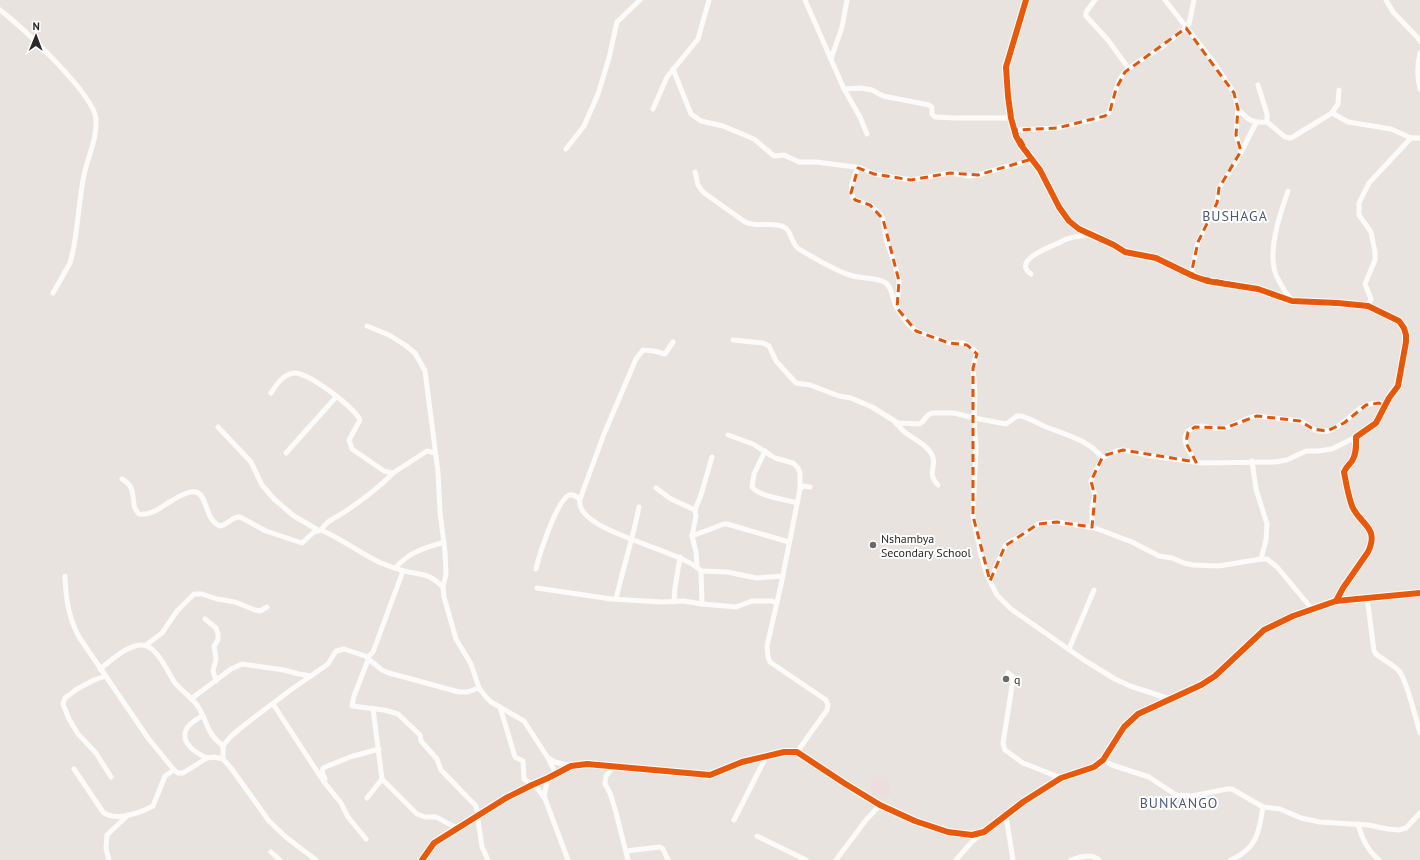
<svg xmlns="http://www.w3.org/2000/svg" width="1420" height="860" font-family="'PT Sans',sans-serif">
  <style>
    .medical { fill: #edd }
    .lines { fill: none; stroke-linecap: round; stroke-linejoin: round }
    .street { stroke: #fcfbfa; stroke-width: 5 }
    .cycleway-casing { stroke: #fff; stroke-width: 8 }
    .cycleway { stroke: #e8590c; stroke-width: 6 }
    .marked { fill: none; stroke: #de570d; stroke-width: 3; stroke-dasharray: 8 5; stroke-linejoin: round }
    .poi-dot { fill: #6c6a68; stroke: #fff; stroke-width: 1.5 }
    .labels { text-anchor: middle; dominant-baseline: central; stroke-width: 4; stroke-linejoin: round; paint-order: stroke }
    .poi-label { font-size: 12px; fill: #292929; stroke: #fff; text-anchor: start }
    .quarter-label { font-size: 14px; letter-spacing: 1px; fill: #4a5879; stroke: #fff }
  </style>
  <rect width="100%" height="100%" fill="#e8e3de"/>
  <polygon class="medical" points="874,780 887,780 891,794 883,798 872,794 870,786"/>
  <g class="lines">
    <g class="street">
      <polyline points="805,0 844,89 860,117 867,134"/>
      <path d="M1026,0L1006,67L1008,96L1011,118L1016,136L1021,145L1040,170L1059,207L1069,221L1079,229L1114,245L1125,252L1156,258L1193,276L1207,281L1258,289L1292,301L1338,303L1368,306L1399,321L1404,328L1406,335V342L1398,386L1389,398L1376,423L1356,437C1356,445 1357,453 1352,461C1349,465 1346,467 1344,472C1346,483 1348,495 1352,506C1360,525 1380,527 1368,552L1343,588L1336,601"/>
      <polyline points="1095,0 1086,12 1086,16 1108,40 1129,69"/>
      <polyline points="1165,0 1212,60 1234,93 1238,109 1236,135 1241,151"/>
      <polyline points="1386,0 1393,12 1418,38 1420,41"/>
      <path d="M0,10C21,26 94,94 96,119C97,140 88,156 84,175C79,200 78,226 73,251L70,263L53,293"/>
      <path d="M1420,53C1417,65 1417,77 1420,89"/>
      <polyline points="831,59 842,27 847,0"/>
      <polyline points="673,69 691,114 701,121 723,126 754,139 774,156 784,155 799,162 816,162 855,167 863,169 874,174 911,180 950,173 969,176 978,175 1012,165 1016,165 1024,162 1030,158"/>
      <polyline points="1258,85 1267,114 1267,122"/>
      <polyline points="844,89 861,88 872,90 883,96 929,105 932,107 932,114 935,117 955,118 1011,118"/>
      <polyline points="653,109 667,77 698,39 709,0"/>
      <path d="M1238,109C1248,120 1251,123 1267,122L1285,137L1291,138L1332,113L1338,104L1339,90"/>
      <polyline points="1332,113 1348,122 1391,129 1411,138 1420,138"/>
      <path d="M1015,130L1057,128L1096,119L1108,114C1114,104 1114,90 1120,79C1127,66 1144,59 1156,51C1167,44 1176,36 1186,28L1189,24L1194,0"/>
      <polyline points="566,149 584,126 598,94 609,58 617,22 640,0"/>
      <path d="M858,168C854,178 847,190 855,200L870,205L880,214L883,219L886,239L895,265L899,281L897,308L908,324L916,331L949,343H963L972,348L976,352V356L973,368L975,393L974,418L976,447L973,516L981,555L987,575L997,595L1011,609L1084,660L1115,679L1130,686L1170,699"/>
      <path d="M695,172L698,185L703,192L745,222C757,228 772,221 784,227C792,231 791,244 799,249C814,258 837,272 853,276C864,279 876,277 886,283C893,289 892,300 897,308"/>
      <path d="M1288,191C1280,214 1267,250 1276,275C1280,284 1286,293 1292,301"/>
      <path d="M1031,274C1012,261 1048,248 1056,244C1060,243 1063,240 1067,239C1074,236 1082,236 1089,235"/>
      <polyline points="1193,276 1192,270 1198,242 1217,203 1219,188 1236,162 1256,123"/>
      <polyline points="1368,306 1371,299 1365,284 1375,260 1375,252 1371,232 1359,215 1359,203 1369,183 1411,138"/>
      <polyline points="367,326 389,335 405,345 415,353 425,371 438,472 440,512 445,552 446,574 443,587 444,597 456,639 471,664 479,688 486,697 491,702 524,721 548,758 555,762 571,766"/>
      <path d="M733,340L763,343L769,346L776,361L796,383L810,385L839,396L851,398L872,407L898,423L919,424L922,422L928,415L932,413H954L974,418L1006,424L1017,416H1021C1029,418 1037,423 1044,426C1063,434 1090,440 1102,458"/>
      <path d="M673,342L665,354L654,351L643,350L636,359L604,434L580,499C573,532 682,549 701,571L702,604L736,607L752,601H772L777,603"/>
      <path d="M271,393C277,384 282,375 294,373C307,371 355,408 360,420L349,440L352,449L384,471L393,473L427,451L435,453"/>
      <path d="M895,422C899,426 903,432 909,435C917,441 925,444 931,453C939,466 925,472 938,485"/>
      <polyline points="218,427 251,462 262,485 274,499 294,516 318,530"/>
      <polyline points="728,435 753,444 775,458 793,463 798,468 800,473 800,489"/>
      <path d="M765,451L754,474L752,487C760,497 785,499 797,503"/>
      <polyline points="286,453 337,396"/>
      <polyline points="1252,461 1256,489 1267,524 1266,540 1261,559"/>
      <path d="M1196,462C1190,453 1178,437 1191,429C1194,427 1199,426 1203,426C1210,427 1217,430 1225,428C1236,425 1246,417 1257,416L1300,421C1307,423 1311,430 1319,431C1338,434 1350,414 1364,406C1369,404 1374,403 1379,403L1385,406"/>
      <path d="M122,479C140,489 128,504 139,514C152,516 162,506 173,500C214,474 198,517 220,526C228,525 232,516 240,517L266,531L302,543L314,532L321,530C342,539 360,553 381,563C388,566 397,569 404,571C422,575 429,573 443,587"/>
      <polyline points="656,488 671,499 695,510 696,516 692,536 696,552 697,567"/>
      <polyline points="695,510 701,495 712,457"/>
      <polyline points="1092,527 1092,507 1095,496 1091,481 1102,458 1116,451 1123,450 1152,456 1201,463 1275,462 1287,460 1306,451 1318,451 1332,449 1356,437"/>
      <path d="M321,530C327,520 336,518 346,511C362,500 379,488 393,473"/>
      <polyline points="692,536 724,524 727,524 789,542"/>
      <path d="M395,568C411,551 422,549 444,542"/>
      <path d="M536,569C539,555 557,500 569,495H573L580,499"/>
      <polyline points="701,571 727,572 756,578 783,576"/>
      <path d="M65,576C66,599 68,616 79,637L148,738L174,770L178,773H183L207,758L214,757L223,759L231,768L269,821L287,838L316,860"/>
      <polyline points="990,581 1005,546 1011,541 1025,534 1038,524 1044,523 1057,522 1095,528 1132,542 1159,556 1172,558 1184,563 1193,565 1219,566 1261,559 1267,559 1277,567 1312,609"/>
      <polyline points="537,588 611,599 662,602 684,601 702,604"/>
      <path d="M1367,597L1374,651L1376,654C1383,660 1393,664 1399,671C1407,680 1416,720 1420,733"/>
      <path d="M616,599C623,568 633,538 639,507"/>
      <polyline points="674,602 675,588 680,557"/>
      <polyline points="205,619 216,628 218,634 218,640 214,646 216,659 213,671 216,681"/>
      <polyline points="146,645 162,633 177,611 194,594 202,594 217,599 235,602 255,610 260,611 267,607"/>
      <polyline points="1069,649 1094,590"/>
      <polyline points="367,658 382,670 389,673 459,692 467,692 479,688"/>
      <polyline points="368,660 354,696 352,706 384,710 398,714 420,735 421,741 437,759 441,770 476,806 482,847 488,860"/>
      <path d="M100,669C112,660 127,645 142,645C157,645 168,673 175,683C182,691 191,697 197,705C208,721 205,732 223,746"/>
      <polyline points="1008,673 1013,677 1013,680 1003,743 1005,750 1023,763 1061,778"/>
      <polyline points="106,676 94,680 77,689 65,698 63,704 69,719 78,734 96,753 111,777"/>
      <polyline points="191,699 231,669 242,664 284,670 299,674 311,676"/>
      <polyline points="273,704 324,782 341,803 348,817 366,839"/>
      <polyline points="500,707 515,757 523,761 524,779 538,789 545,799"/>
      <path d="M202,716C197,719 188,724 186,730C180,744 198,754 207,758"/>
      <polyline points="797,752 827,710 828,705 826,700 770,662 768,657 767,646 781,585 800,489 804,486 810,487"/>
      <polyline points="548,758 556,774"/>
      <polyline points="223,759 223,746 231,736 247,723 292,689 328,664 336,651 344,649 368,657 373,652 403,571"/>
      <polyline points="1103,760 1112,765 1149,777 1176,795 1192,796 1227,789 1232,789 1263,807 1280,809 1301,818 1320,822 1368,825 1388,829 1399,830 1406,828 1420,813"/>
      <polyline points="611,766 610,771 606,776 605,784 610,793 615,809 628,860"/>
      <path d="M74,769L103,812C115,822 140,813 153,806L165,776L174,770"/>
      <polyline points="548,778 544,796 568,860"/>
      <polyline points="325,779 322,772 323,768 350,757 379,749"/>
      <polyline points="382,779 417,814 425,817 436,817 457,828"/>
      <polyline points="367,798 382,779 373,709"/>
      <polyline points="1006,816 1013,860"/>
      <polyline points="734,820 767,755"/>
      <path d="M1358,824C1362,838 1367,850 1379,860"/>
      <polyline points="757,836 806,860"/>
      <polyline points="626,851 660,847 663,849 668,860"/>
      <polyline points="271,852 280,860"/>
      <polyline points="109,860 106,848 107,835 128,815"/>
      <polyline points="422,860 434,843 506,798 532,785 548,778 571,766 587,764 710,775 742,762 784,752 797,752 844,783 880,805 915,821 948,832 972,835 984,832 1023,802 1061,778 1094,767 1103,760 1124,727 1138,714 1201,685 1215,676 1264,630 1293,616 1336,601 1420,593"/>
      <polyline points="836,860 866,820 880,805"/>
      <polyline points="956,860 970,844 982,833"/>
      <path d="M1071,860C1080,857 1090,853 1099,860"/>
      <path d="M1231,860C1257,848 1259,833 1263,807"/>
    </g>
    <defs>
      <g id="cycleway">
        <path d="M1026,0L1006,67L1008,96L1011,118L1016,136L1021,145L1040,170L1059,207L1069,221L1079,229L1114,245L1125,252L1156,258L1193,276L1207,281L1258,289L1292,301L1338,303L1368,306L1399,321L1404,328L1406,335V342L1398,386L1389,398L1376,423L1356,437C1356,445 1357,453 1352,461C1349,465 1346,467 1344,472C1346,483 1348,495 1352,506C1360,525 1380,527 1368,552L1343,588L1336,601"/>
        <polyline points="422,860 434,843 506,798 532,785 548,778 571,766 587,764 710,775 742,762 784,752 797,752 844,783 880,805 915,821 948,832 972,835 984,832 1023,802 1061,778 1094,767 1103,760 1124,727 1138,714 1201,685 1215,676 1264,630 1293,616 1336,601 1420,593"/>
      </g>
    </defs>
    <use href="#cycleway" class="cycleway-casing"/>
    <use href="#cycleway" class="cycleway"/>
  </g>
  <path class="marked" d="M1186,28L1234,93L1238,109L1236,135L1241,151L1219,188L1217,203L1198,242L1192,270L1193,276L1258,289L1292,301L1368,306L1399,321L1406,335L1398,386L1385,406L1379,403L1366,405L1344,423L1327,431L1313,429L1300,421L1257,416L1225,428L1195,427L1188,432L1186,443L1196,462L1123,450L1106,455L1102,458L1091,481L1095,496L1092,527L1057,522L1038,524L1005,546L990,581L973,516V368L977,354L967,345L949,343L916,331L897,308L899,281L883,219L870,205L855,200L851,193L858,168L874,174L911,180L950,173L978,175L1032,159L1015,130L1057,128L1105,116L1110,111L1116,89L1125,72Z"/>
  <g class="poi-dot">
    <circle cx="873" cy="545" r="4"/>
    <circle cx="1006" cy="679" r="4"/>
  </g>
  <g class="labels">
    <g class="poi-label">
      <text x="881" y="538">Nshambya<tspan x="881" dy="14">Secondary School</tspan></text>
      <text x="1014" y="679">q</text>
    </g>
    <g class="quarter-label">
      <text x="1235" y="216">BUSHAGA</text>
      <text x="1179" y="803">BUNKANGO</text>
    </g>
  </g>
  <g transform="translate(36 36) rotate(1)" stroke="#ffffff" stroke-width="3" paint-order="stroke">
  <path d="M0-3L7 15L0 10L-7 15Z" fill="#292929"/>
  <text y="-6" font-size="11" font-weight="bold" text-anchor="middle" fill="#292929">N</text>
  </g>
</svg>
